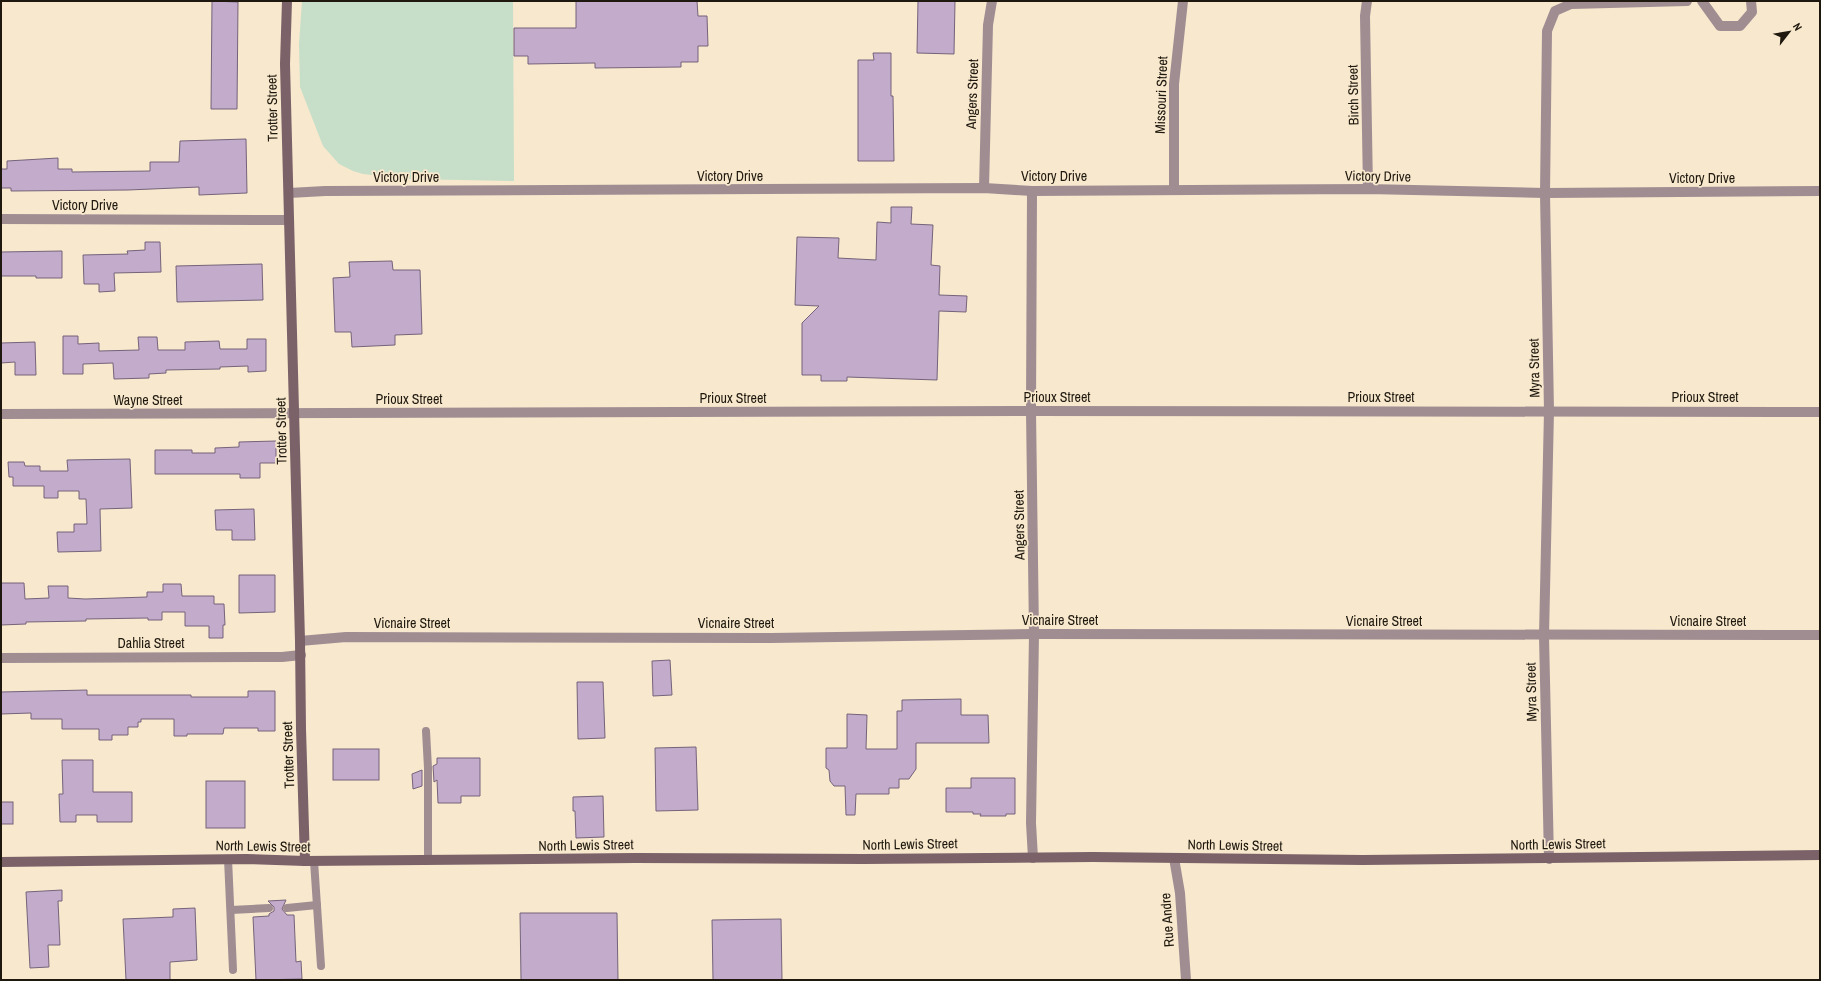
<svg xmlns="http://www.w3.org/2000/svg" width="1821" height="981" font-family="'Archivo Narrow',sans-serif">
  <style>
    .green { fill: #c7dfc9 }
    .building { fill: #c2abcb; stroke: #74637a }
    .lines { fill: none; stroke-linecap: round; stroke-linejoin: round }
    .lane { stroke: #9f8d92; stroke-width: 8 }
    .street { stroke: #9f8d92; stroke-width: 10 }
    .secondary { stroke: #7b6168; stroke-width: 10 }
    .labels { text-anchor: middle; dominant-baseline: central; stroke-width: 3.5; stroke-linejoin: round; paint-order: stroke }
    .street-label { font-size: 14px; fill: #1e180e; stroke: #f8e8cd }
  </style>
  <rect width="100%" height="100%" fill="#f8e8cd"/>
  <polygon class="green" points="302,1 513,1 514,181 411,179 363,174 353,171 339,164 323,146 300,87 299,44"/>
  <g class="building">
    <polygon points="212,1 238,2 237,109 211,109"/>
    <polygon points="576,1 697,1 698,16 707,16 708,46 698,46 698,62 681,62 681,67 595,68 595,63 528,64 528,56 514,56 514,28 576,28"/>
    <polygon points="918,1 955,1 954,54 917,53"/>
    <polygon points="873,53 891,53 891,96 893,96 894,161 858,161 858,60 874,60"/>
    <polygon points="246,139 247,193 199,195 199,187 128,190 11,191 11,188 1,188 1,169 7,169 7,161 58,158 58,169 72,169 72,172 150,171 150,162 179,162 180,141"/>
    <polygon points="891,207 912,207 911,224 933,225 931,265 940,266 939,295 967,296 966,312 939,311 937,380 847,377 847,381 821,381 821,375 802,375 802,323 819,306 795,305 797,237 839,238 838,258 876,260 877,222 891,223"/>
    <polygon points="145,242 160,242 161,272 114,273 115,291 99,292 99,284 84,284 83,255 128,254 127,251 145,250"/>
    <polygon points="62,251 62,278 36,278 36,276 1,276 1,252"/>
    <polygon points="392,261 393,270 420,270 422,334 395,335 395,345 352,347 351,332 335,332 333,278 350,277 349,262"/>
    <polygon points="262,264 263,300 177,302 176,266"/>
    <polygon points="63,336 78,336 78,344 99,343 99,351 139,350 138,337 157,337 158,350 185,350 185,342 219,341 220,349 247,349 247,339 266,339 266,371 248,372 248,366 220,367 220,369 166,370 166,373 149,374 149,378 114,379 113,363 83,364 83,374 63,374"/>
    <polygon points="35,342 36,375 15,375 15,362 1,363 1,343"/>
    <polygon points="276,441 276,463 260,463 260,478 240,478 240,474 155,474 155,450 192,450 192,453 215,453 215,448 239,447 239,442"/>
    <polygon points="130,459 132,508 100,509 101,551 58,552 57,532 74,532 74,524 87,524 86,499 79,499 79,491 58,491 58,498 44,498 44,486 13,486 13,477 9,477 8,462 24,462 25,466 40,466 40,471 68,471 67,460"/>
    <polygon points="254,509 255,540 232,540 232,530 216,530 215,510"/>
    <polygon points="239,575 275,575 275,612 239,613"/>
    <polygon points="1,583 24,583 25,599 49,598 48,586 68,586 68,598 85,599 147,597 147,592 163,592 163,584 181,584 182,596 214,596 214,604 224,604 225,625 223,625 223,638 209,638 209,626 185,626 185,612 162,612 162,620 148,620 148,618 86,619 86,621 26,622 26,624 1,625"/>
    <polygon points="670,660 672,695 653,696 652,661"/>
    <polygon points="577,682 603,682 605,738 578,739"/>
    <polygon points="87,690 87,695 191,695 191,697 248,697 248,691 275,691 275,731 258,731 258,728 224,728 223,734 187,734 187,736 174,736 174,719 141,719 141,722 138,722 138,727 128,727 128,735 112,735 112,740 99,740 99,729 62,729 62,719 31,719 31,713 1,714 1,692"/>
    <polygon points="961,699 961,715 988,715 989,743 916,743 916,769 909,779 899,779 899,788 889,788 889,794 856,794 855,815 846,815 845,786 834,786 830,781 829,770 826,768 826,748 847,748 847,714 867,715 866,749 897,749 897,711 902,711 902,700"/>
    <polygon points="696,747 698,810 656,811 655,748"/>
    <rect x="333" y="749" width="46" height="31"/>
    <polygon points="437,758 480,758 480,796 461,796 461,803 438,803 437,780 434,782 433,766 437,764"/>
    <polygon points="62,760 93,760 93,792 132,792 132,822 97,822 97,815 76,815 76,822 60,822 59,794 63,794"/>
    <polygon points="422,770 422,786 413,789 412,774"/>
    <polygon points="971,778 1015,778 1015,814 1006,814 1006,816 980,816 981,814 973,814 973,812 946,812 946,788 971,788"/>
    <rect x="206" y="781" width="39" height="47"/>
    <polygon points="603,796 604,837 576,838 575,811 573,811 573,797"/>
    <rect x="1" y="802" width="12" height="22"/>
    <polygon points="62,890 62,901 58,901 60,945 48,945 49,967 30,968 26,892"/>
    <polygon points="286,900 282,909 287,915 294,915 296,962 301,961 302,979 256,980 253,917 269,916 269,914 274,911 274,907 268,901"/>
    <polygon points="195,908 197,960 170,962 170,980 126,980 123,919 173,917 173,909"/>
    <polygon points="520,913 617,913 618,980 521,980"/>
    <polygon points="781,919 782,980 713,980 712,920"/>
  </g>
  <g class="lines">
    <g class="lane">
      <polyline points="426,731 428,768 428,860"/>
      <polyline points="228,859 233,970"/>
      <polyline points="314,861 321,966"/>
      <polyline points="287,908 317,905"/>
      <polyline points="231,910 269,908"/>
    </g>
    <g class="street">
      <polyline points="1367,1 1365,16 1368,189"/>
      <polyline points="1702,1 1720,26 1740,26 1752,12 1751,1"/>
      <polyline points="984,188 988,25 992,1"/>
      <polyline points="1174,189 1174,84 1183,1"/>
      <polyline points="1032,191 1031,411 1034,634 1031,823 1033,858"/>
      <polyline points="289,193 325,191 984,188 1032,191 1368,189 1545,193 1820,191"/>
      <polyline points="1,219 289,220"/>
      <polyline points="1,414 1031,411 1820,412"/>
      <polyline points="300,641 346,637 771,638 1034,634 1820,635"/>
      <polyline points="1,658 282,657 301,655"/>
      <polyline points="1174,858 1180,893 1186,980"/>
      <polyline points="1549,859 1544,636 1549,411 1545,193 1547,31 1555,11 1571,4 1687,1"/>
    </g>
    <g class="secondary">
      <polyline points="287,1 285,64 300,641 301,729 305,861"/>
      <polyline points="1,862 246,859 305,861 635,858 864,859 1093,857 1363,860 1820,855"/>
    </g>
  </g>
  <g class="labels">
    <g class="street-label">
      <text transform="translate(972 94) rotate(-88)">Angers Street</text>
      <text transform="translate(1161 95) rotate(-88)">Missouri Street</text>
      <text transform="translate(1353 95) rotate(-91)">Birch Street</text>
      <text transform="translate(272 108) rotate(-91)">Trotter Street</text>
      <text x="730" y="176">Victory Drive</text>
      <text x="1054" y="176">Victory Drive</text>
      <text transform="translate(1378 176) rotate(1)">Victory Drive</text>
      <text x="406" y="177">Victory Drive</text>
      <text x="1702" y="178">Victory Drive</text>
      <text x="85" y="205">Victory Drive</text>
      <text transform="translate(1534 368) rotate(-91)">Myra Street</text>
      <text x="1057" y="397">Prioux Street</text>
      <text x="1381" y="397">Prioux Street</text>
      <text x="1705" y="397">Prioux Street</text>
      <text x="733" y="398">Prioux Street</text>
      <text x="409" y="399">Prioux Street</text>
      <text x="148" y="400">Wayne Street</text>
      <text transform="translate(281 431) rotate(-91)">Trotter Street</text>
      <text transform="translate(1019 525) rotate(-91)">Angers Street</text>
      <text x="1060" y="620">Vicnaire Street</text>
      <text x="1384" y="621">Vicnaire Street</text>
      <text x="1708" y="621">Vicnaire Street</text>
      <text x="412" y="623">Vicnaire Street</text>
      <text x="736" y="623">Vicnaire Street</text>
      <text x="151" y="643">Dahlia Street</text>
      <text transform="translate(1531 692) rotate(-91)">Myra Street</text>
      <text transform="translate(288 755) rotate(-92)">Trotter Street</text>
      <text transform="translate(910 844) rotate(-1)">North Lewis Street</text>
      <text transform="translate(1558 844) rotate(-1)">North Lewis Street</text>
      <text transform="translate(586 845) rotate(-1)">North Lewis Street</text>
      <text transform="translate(1235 845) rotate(1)">North Lewis Street</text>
      <text transform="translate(263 846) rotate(1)">North Lewis Street</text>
      <text transform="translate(1167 920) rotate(-94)">Rue Andre</text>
    </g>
  </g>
  <rect width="1821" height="981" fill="none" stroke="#1e180e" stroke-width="4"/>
  <g transform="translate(1789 32) rotate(59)" stroke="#f8e8cd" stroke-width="3" paint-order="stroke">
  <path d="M0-3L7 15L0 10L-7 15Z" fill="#1e180e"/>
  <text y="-6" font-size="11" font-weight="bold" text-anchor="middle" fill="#1e180e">N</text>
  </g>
</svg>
